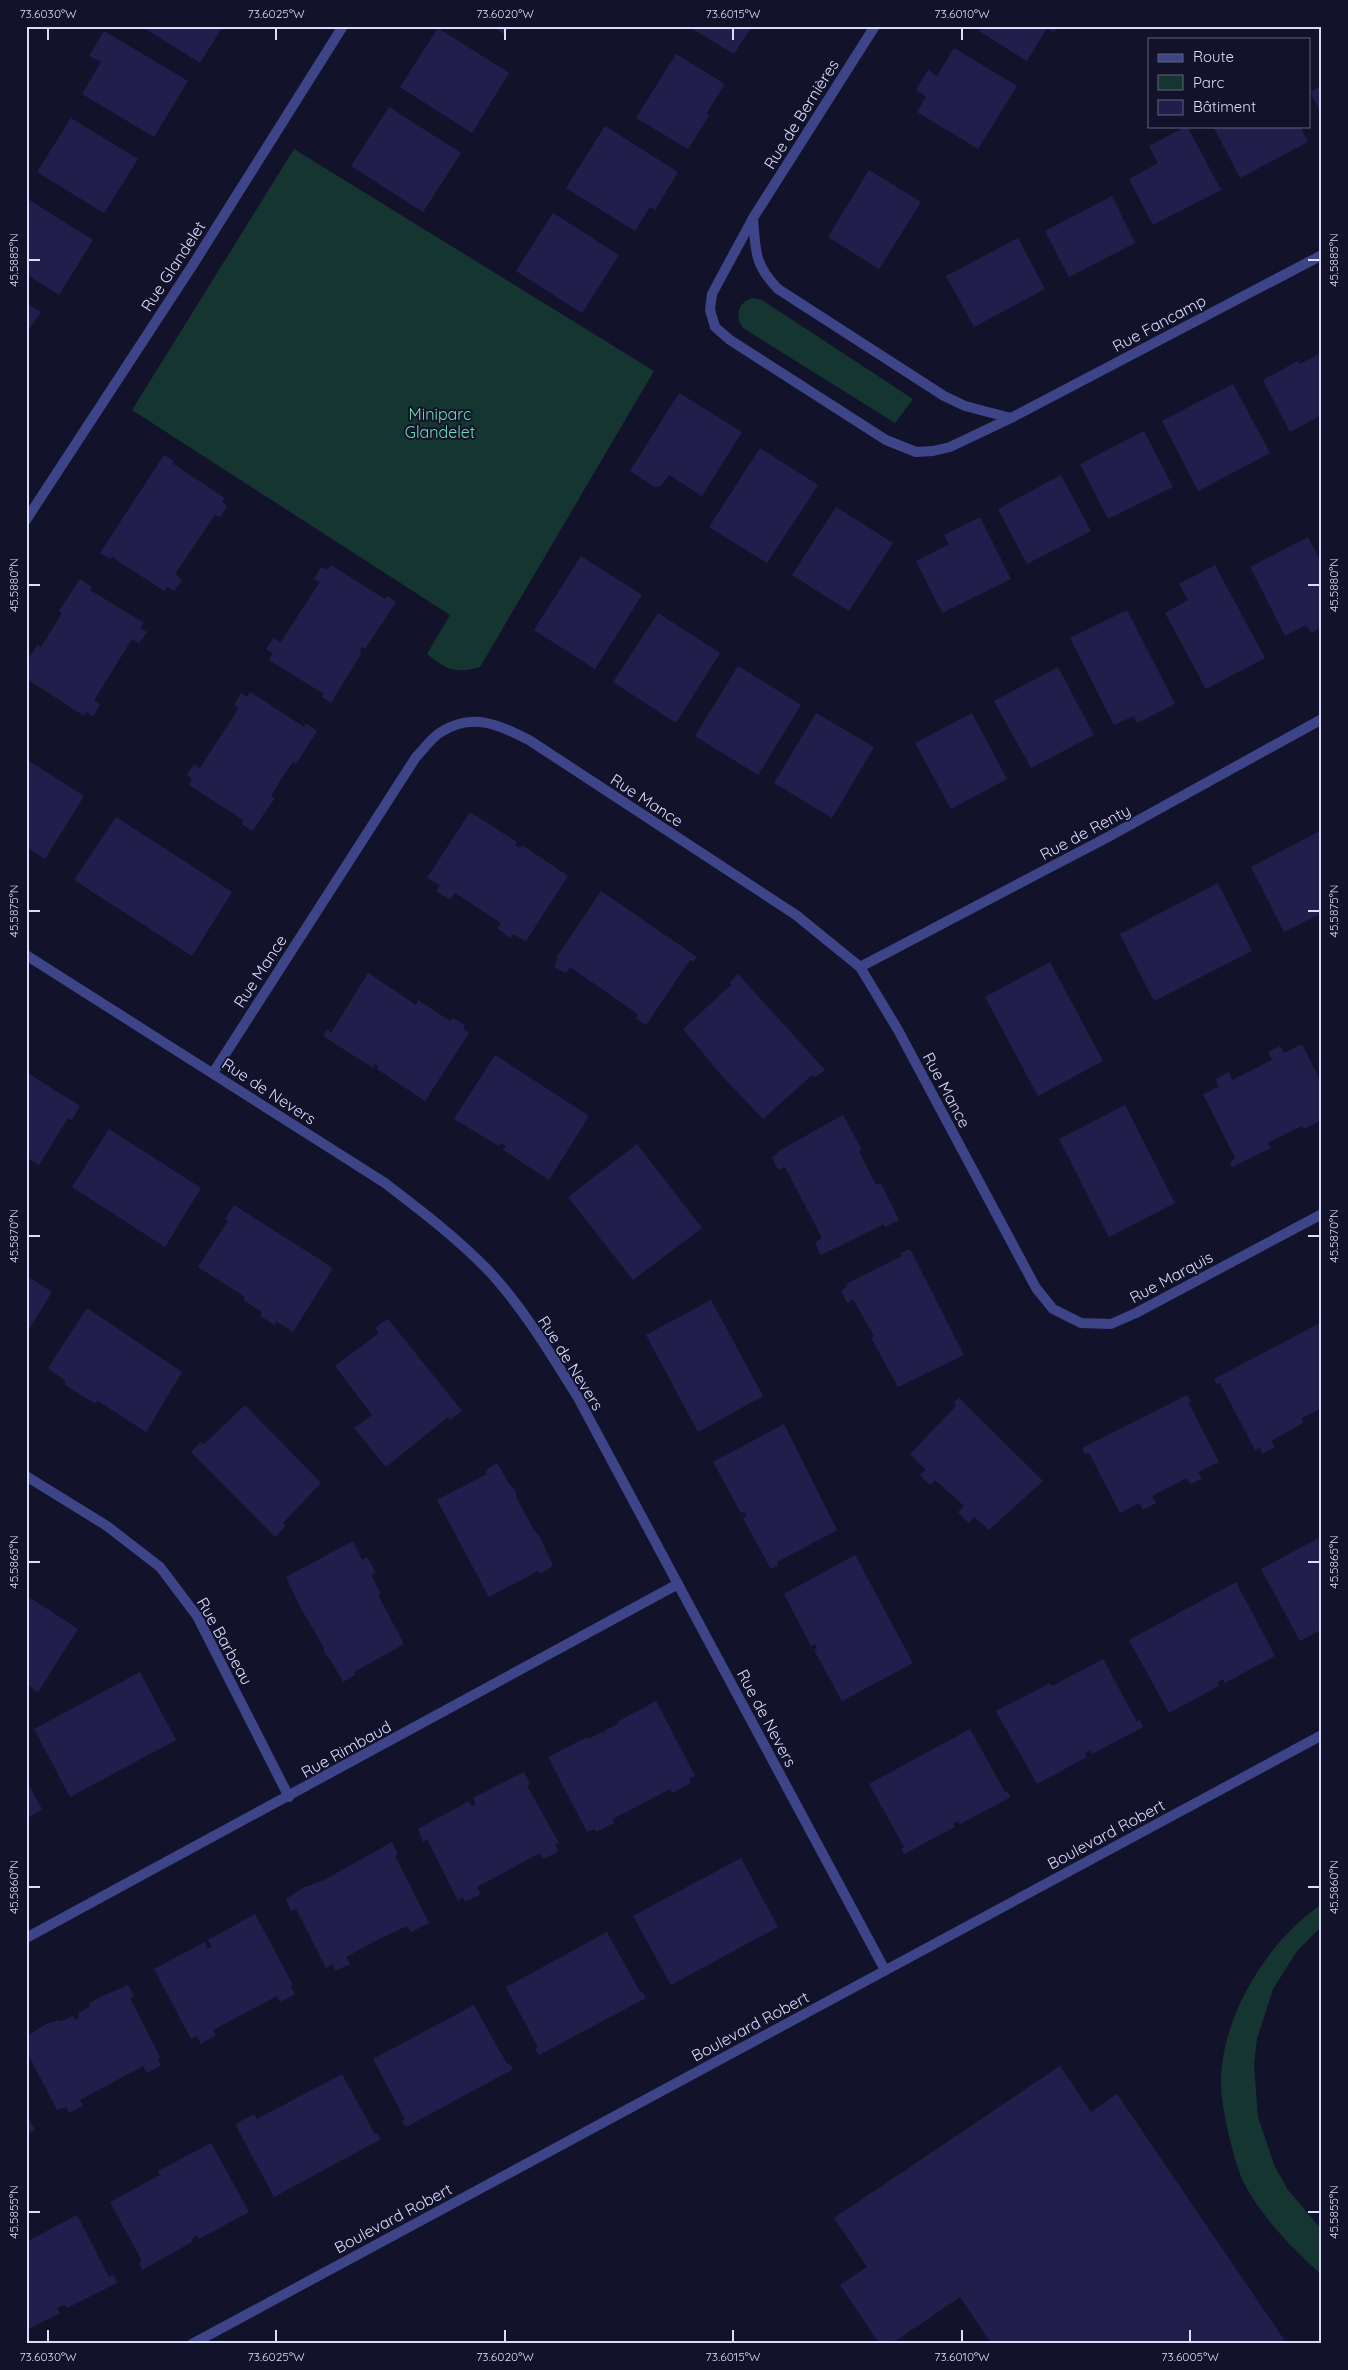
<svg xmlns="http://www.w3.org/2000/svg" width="1348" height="2370" font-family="Quicksand,sans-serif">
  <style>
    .green { fill: #153530 }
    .building { fill: #221e4b }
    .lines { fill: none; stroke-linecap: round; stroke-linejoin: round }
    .minor { stroke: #3e4488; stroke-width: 10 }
    .tertiary { stroke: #3e4488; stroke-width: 10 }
    .ticks { fill: none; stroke: #dcdcfe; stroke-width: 2 }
    .labels { text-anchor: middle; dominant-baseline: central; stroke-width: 4; stroke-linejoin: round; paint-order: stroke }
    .street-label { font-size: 16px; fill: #dcdcfe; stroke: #13122b }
    .park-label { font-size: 16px; fill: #68dfb3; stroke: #13122b }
    .neatline { fill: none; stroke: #dcdcfe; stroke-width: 2 }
    .ticks-label { font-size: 12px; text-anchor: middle; fill: #dcdcfe }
  </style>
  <rect width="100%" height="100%" fill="#13122b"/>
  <g class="green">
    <path d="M294,149L654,371L480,667C455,674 447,670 427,654L450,615L132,410Z"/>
    <path d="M753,298L762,300L913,399L895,423L743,328C734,316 738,302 753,298Z"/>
    <path d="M1322,1904V1932L1319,1929L1297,1951L1273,1989L1257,2039L1254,2065L1258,2117L1275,2167L1288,2190L1322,2230V2275C1292,2248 1263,2219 1244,2183C1237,2169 1234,2154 1230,2140C1226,2123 1222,2104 1221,2087C1219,2019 1267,1941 1322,1904Z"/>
  </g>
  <g class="building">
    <polygon points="141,26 223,26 200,63"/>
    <polygon points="492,26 509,26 504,34"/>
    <polygon points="692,26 752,26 734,54 691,28"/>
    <polygon points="982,26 1057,26 1054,32 1047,28 1027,61 979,31"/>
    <polygon points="438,28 509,73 472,133 400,87"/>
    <polygon points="104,31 188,81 154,137 82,94 101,62 89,56"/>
    <polygon points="954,48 1017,86 978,149 917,112 926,97 916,90 928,70 937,76"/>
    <polygon points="676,54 725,84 706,114 709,116 688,149 636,118"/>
    <polygon points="1322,86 1322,115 1310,92"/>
    <polygon points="389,107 461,153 423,212 351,166"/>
    <polygon points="71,118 138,159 104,213 37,172"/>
    <polygon points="605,126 678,172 655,210 650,207 635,231 566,188"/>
    <polygon points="1187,126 1221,190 1153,225 1129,179 1158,163 1149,146"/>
    <polygon points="1213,126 1300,126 1308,142 1240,178"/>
    <polygon points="869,170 921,202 879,269 828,237"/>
    <polygon points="1112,196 1135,243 1069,277 1045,231"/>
    <polygon points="26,198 93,240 59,295 26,274"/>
    <polygon points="553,213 619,255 582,313 516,271"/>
    <polygon points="1018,238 1045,289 974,327 946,276"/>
    <polygon points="26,303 41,312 26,334"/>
    <polygon points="1322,352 1322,415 1290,432 1263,380 1298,361 1300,364"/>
    <polygon points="1233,384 1270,453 1198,491 1162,421"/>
    <polygon points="679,393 742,432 702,496 669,475 661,486 655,487 630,471"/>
    <polygon points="1144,431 1173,487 1108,519 1080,464"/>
    <polygon points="760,448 818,485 767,563 709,527"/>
    <polygon points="164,455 174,461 172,463 225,498 222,502 227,506 220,517 215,515 175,574 182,580 174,591 167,587 164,591 112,557 110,559 100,553"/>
    <polygon points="1061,475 1091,531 1027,564 998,509"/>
    <polygon points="836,507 893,543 849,611 792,575"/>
    <polygon points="980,517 1011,579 942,613 916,561 949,544 944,535"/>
    <polygon points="1308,537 1322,564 1322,627 1311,633 1306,625 1285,636 1250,567"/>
    <polygon points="581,556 642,595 595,669 534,630"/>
    <polygon points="331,565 385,599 387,596 396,602 365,649 362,647 359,652 361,654 331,703 322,697 324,694 269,660 273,653 266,649 274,638 280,643 320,582 314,579 321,567 327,570"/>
    <polygon points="1215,565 1265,658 1206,689 1165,613 1188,600 1179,584"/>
    <polygon points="80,579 92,587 90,590 144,623 140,628 147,632 139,643 132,639 94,700 100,705 93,716 86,712 84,716 30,681 26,683 26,663 37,645 41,647 62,613 59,611"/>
    <polygon points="1127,610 1175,704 1137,723 1134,716 1114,725 1070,638"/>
    <polygon points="658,613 720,653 676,723 613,682"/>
    <polygon points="738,666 801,705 758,775 695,736"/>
    <polygon points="1058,667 1094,735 1031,768 994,701"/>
    <polygon points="250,692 304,727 306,723 317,731 296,764 293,762 281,779 271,796 275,798 252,831 242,824 243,820 189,785 192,779 187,775 194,764 200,768 239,708 234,705 241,693 247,697"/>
    <polygon points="816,713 874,747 832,818 774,783"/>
    <polygon points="972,713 1007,779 951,809 915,743"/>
    <polygon points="26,759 84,796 45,859 26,847"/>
    <polygon points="470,812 517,842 515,845 520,848 522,845 568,876 526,941 513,934 510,938 497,928 501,923 455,893 450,900 436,891 440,885 427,878"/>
    <polygon points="116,817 232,892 192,956 74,880"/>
    <polygon points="1322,830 1322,913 1284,932 1251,867"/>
    <polygon points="1218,883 1252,951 1154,1001 1120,934"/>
    <polygon points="601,891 697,957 693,962 690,960 646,1025 636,1019 638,1014 570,967 566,973 554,967 558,959 556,958"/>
    <polygon points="1050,962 1103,1061 1038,1096 985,997"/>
    <polygon points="368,973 416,1005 418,1000 450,1021 453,1018 465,1025 463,1029 469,1033 425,1101 377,1069 378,1066 375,1064 373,1068 323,1036 327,1029 331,1033"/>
    <polygon points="738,974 825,1070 815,1077 812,1075 763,1119 722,1076 683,1029 731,985 730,982"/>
    <polygon points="1302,1044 1322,1084 1322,1120 1304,1129 1302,1126 1285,1134 1268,1143 1271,1148 1232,1167 1230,1163 1235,1158 1203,1094 1218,1087 1216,1079 1229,1072 1232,1080 1272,1060 1268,1052 1280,1046 1284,1053"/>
    <polygon points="495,1055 589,1116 549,1180 503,1150 506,1146 503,1144 500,1144 499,1146 454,1119"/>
    <polygon points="26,1072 80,1106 72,1120 68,1118 39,1165 26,1157"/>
    <polygon points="1125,1105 1175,1203 1109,1237 1059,1139"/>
    <polygon points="843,1115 862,1150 859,1151 876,1185 881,1183 899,1220 885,1227 884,1224 821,1255 815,1243 822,1238 785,1167 778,1170 772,1157 778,1153 777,1152"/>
    <polygon points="109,1129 201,1188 165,1247 72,1187"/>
    <polygon points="637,1144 702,1228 633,1280 568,1197"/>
    <polygon points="234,1205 333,1268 293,1332 276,1321 275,1325 260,1316 262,1312 243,1300 245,1297 198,1267 228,1221 225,1219"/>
    <polygon points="910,1249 964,1355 898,1387 871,1338 874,1336 853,1299 847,1303 841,1290 848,1286 846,1284 902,1256 901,1253"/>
    <polygon points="26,1275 52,1292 26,1334"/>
    <polygon points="711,1300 763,1396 698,1432 646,1335"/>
    <polygon points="87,1308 182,1372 146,1432 98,1401 94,1403 65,1385 65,1381 48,1368"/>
    <polygon points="388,1319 462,1411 450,1420 448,1417 386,1467 354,1428 372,1415 335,1366 379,1333 375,1328"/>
    <polygon points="1320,1323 1322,1327 1320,1331 1322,1335 1322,1408 1302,1418 1303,1423 1271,1441 1275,1447 1262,1454 1260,1448 1255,1450 1220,1383 1217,1384 1214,1379"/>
    <polygon points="1187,1395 1191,1401 1188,1402 1219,1462 1198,1472 1202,1479 1190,1484 1187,1478 1152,1496 1156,1503 1143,1510 1139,1503 1120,1513 1089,1453 1085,1454 1082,1448"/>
    <polygon points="959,1398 1043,1481 989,1530 974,1517 969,1523 958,1512 964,1506 935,1480 930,1485 920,1475 926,1470 910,1454 956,1406 954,1403"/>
    <polygon points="245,1405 321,1483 283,1523 286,1526 275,1537 191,1452 201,1442 204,1444"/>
    <polygon points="784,1424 837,1530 777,1562 778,1565 771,1569 743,1518 747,1516 744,1512 741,1513 713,1462"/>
    <polygon points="497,1463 509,1484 515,1490 517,1499 534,1530 540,1537 553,1566 540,1574 538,1571 489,1597 437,1500 487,1474 486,1470"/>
    <polygon points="1322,1536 1322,1629 1300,1641 1261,1569"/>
    <polygon points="353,1541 362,1560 367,1557 376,1573 371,1575 381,1594 378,1595 404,1644 354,1672 355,1675 343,1682 330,1659 325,1654 323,1646 300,1607 286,1577"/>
    <polygon points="855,1555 913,1663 842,1701 814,1650 817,1648 815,1644 811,1646 784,1594"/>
    <polygon points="1236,1582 1275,1656 1225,1683 1223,1679 1217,1683 1219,1686 1169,1713 1129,1640"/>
    <polygon points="26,1595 78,1629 38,1692 26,1684"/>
    <polygon points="1103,1659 1137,1722 1140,1720 1143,1727 1092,1754 1091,1750 1085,1754 1087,1757 1037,1784 996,1711 1050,1683 1052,1686"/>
    <polygon points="140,1672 176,1740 70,1797 34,1729"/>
    <polygon points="656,1701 695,1776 689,1779 691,1783 672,1793 670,1789 613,1819 614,1823 596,1832 595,1829 587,1832 548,1757 587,1737 588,1739 602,1732 605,1735 604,1731 618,1724 617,1722"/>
    <polygon points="970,1729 1005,1792 1007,1791 1011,1797 960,1824 958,1821 953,1824 955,1827 904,1854 901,1849 904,1847 869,1784"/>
    <polygon points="524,1772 530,1784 527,1786 559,1843 555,1844 558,1852 543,1859 540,1853 477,1887 481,1894 465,1902 463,1897 458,1901 427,1839 423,1842 418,1829 469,1801 471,1806 476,1805 473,1798"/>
    <polygon points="26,1780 42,1809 26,1819"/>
    <polygon points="392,1842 398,1854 395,1856 429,1923 411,1932 407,1926 377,1940 346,1957 350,1964 335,1971 333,1964 326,1968 296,1909 291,1911 286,1899 305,1887 324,1880"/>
    <polygon points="741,1858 778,1927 671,1985 633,1916"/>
    <polygon points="255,1914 293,1985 290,1986 295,1994 280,2002 277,1996 213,2030 216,2035 201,2044 197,2036 191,2039 154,1969 205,1942 207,1948 212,1947 208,1940"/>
    <polygon points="607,1932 640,1992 642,1991 646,1998 539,2055 535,2049 538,2047 506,1987"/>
    <polygon points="128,1985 134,1996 130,1998 160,2057 158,2059 161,2065 147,2073 143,2066 80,2100 83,2106 69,2113 66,2107 57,2110 26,2050 26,2037 46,2024 59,2020 60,2022 73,2016 76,2020 79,2017 78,2013 89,2007 90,2003 98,1998"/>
    <polygon points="474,2005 507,2064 509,2063 513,2069 406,2127 402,2121 405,2119 373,2059"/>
    <polygon points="1060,2066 1091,2112 1117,2094 1287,2344 992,2344 960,2297 891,2344 880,2344 840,2285 867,2267 834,2218"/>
    <polygon points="342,2074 375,2134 377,2133 381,2139 274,2197 235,2124 254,2114 257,2119"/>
    <polygon points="26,2115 35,2130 26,2135"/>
    <polygon points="211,2143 249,2212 199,2239 197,2236 194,2237 191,2239 192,2242 142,2270 139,2262 142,2261 110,2202 160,2175 158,2171"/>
    <polygon points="77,2215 109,2277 114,2275 117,2283 67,2308 65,2305 61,2306 57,2308 60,2313 26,2330 26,2242"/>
  </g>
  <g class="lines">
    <g class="minor">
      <polyline points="875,26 753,218 712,294 710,310 715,327 730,340 886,440 916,452 933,451 950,447 1011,418 1322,255"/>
      <path d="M753,219C756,252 754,264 778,289L944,396L965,406L1011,418"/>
      <polyline points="26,520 194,263 343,26"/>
      <path d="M26,955L385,1183C420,1210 456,1237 487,1269C522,1306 550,1353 577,1396L885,1970"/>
      <polyline points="860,967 1108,837 1322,719"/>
      <path d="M213,1073L416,757C424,749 432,737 441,732C473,712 499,725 529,740L796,915L860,967L898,1030L1036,1288L1053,1309L1081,1323L1111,1324L1136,1313L1322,1214"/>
      <polyline points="26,1476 107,1526 160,1567 197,1616 289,1797"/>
      <polyline points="26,1938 678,1584"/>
    </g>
    <polyline class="tertiary" points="192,2344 1322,1735"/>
  </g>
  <path class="ticks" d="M48,28V40M276,28V40M505,28V40M733,28V40M962,28V40M28,260H40M1308,260H1320M28,585H40M1308,585H1320M28,911H40M1308,911H1320M28,1236H40M1308,1236H1320M28,1562H40M1308,1562H1320M28,1887H40M1308,1887H1320M28,2212H40M1308,2212H1320M48,2330V2342M276,2330V2342M505,2330V2342M733,2330V2342M962,2330V2342M1190,2330V2342"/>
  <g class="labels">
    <g class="street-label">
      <text transform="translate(801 114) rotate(-58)">Rue de Bernières</text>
      <text transform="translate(173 266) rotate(-57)">Rue Glandelet</text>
      <text transform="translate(1159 323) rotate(-28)">Rue Fancamp</text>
      <text transform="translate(647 800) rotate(33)">Rue Mance</text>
      <text transform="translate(1085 832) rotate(-28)">Rue de Renty</text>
      <text transform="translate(260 971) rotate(-57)">Rue Mance</text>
      <text transform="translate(947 1090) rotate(62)">Rue Mance</text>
      <text transform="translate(269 1091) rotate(33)">Rue de Nevers</text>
      <text transform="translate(1171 1277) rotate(-28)">Rue Marquis</text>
      <text transform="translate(571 1363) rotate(58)">Rue de Nevers</text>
      <text transform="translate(225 1641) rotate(61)">Rue Barbeau</text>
      <text transform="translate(767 1718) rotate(62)">Rue de Nevers</text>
      <text transform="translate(346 1749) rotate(-29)">Rue Rimbaud</text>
      <text transform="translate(1106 1834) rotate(-28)">Boulevard Robert</text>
      <text transform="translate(750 2026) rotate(-28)">Boulevard Robert</text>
      <text transform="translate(393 2218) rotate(-28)">Boulevard Robert</text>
    </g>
    <g class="park-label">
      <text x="440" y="414">Miniparc<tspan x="440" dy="18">Glandelet</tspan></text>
    </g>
  </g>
  <rect width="1348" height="2370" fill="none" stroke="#13122b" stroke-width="55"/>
  <rect x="1148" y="38" width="162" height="90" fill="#13122b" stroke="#63637f"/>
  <rect x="1158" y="54" width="25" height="8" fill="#3e4488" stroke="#63637f"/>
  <text x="1193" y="62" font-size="15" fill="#dcdcfe">Route</text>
  <rect x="1158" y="75" width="25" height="15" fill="#153530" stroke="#63637f"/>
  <text x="1193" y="88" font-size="15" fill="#dcdcfe">Parc</text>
  <rect x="1158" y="100" width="25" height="15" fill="#221e4b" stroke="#63637f"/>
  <text x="1193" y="112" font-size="15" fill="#dcdcfe">Bâtiment</text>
  <rect x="28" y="28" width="1292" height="2314" class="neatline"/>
  <g class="ticks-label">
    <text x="48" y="18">73.6030°W</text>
    <text x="276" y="18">73.6025°W</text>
    <text x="505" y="18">73.6020°W</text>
    <text x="733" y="18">73.6015°W</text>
    <text x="962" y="18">73.6010°W</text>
    <text transform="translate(14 260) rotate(-90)" y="4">45.5885°N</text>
    <text transform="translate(1334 260) rotate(-90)" y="4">45.5885°N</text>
    <text transform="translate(14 585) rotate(-90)" y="4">45.5880°N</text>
    <text transform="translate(1334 585) rotate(-90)" y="4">45.5880°N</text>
    <text transform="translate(14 911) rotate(-90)" y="4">45.5875°N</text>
    <text transform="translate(1334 911) rotate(-90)" y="4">45.5875°N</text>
    <text transform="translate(14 1236) rotate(-90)" y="4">45.5870°N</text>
    <text transform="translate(1334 1236) rotate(-90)" y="4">45.5870°N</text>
    <text transform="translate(14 1562) rotate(-90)" y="4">45.5865°N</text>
    <text transform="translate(1334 1562) rotate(-90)" y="4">45.5865°N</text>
    <text transform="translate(14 1887) rotate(-90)" y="4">45.5860°N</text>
    <text transform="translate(1334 1887) rotate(-90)" y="4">45.5860°N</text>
    <text transform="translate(14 2212) rotate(-90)" y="4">45.5855°N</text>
    <text transform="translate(1334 2212) rotate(-90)" y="4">45.5855°N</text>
    <text x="48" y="2361">73.6030°W</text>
    <text x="276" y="2361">73.6025°W</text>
    <text x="505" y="2361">73.6020°W</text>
    <text x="733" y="2361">73.6015°W</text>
    <text x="962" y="2361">73.6010°W</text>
    <text x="1190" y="2361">73.6005°W</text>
  </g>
</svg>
